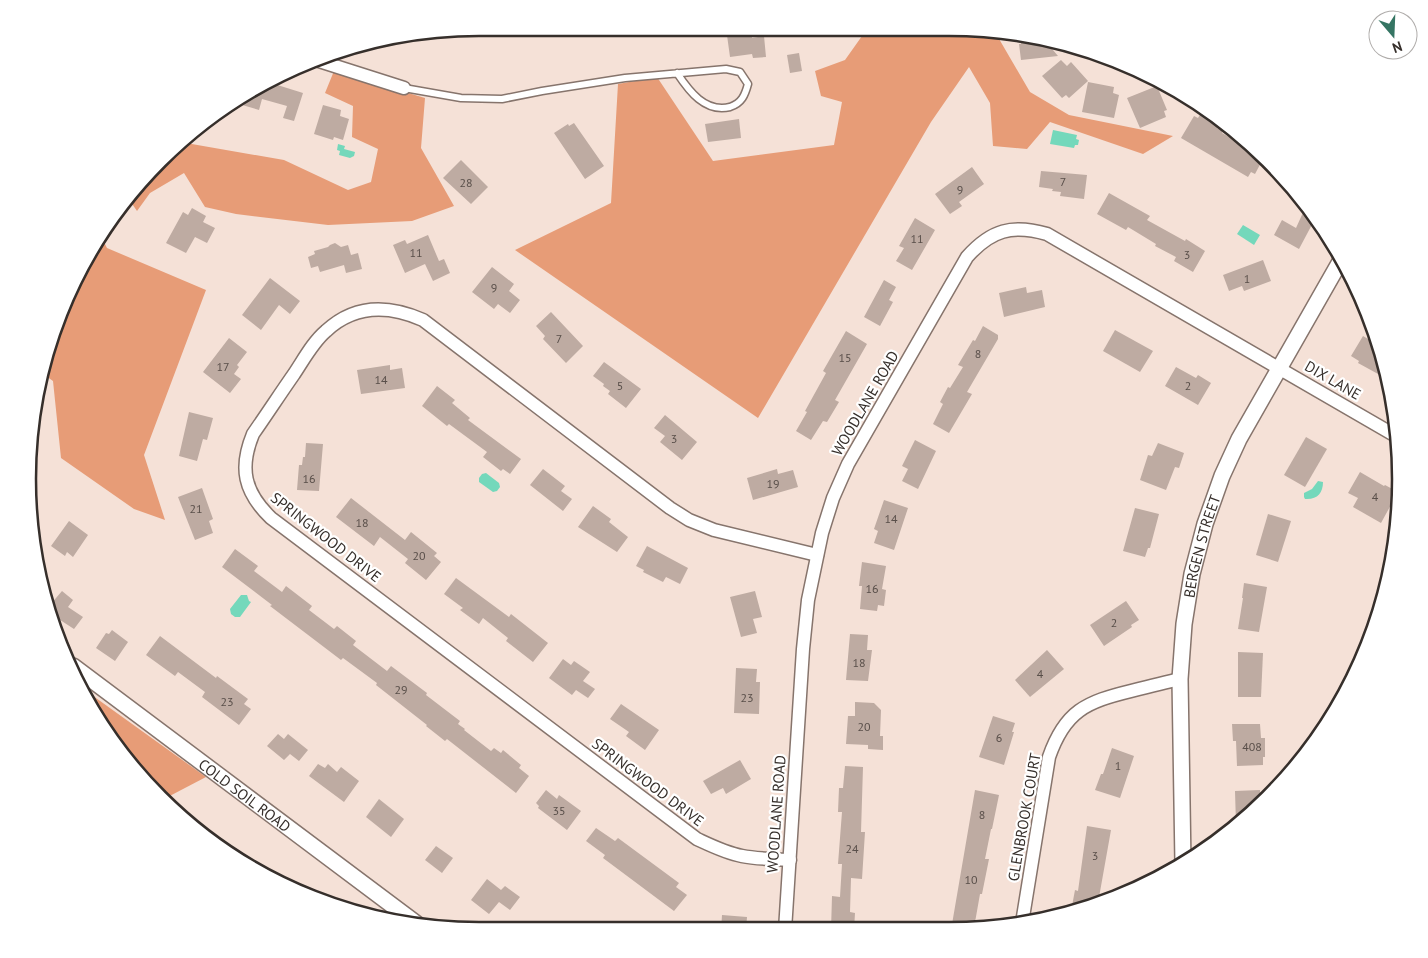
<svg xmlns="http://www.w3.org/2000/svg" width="1428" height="958" font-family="'PT Sans',sans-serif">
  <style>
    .forest { fill: #e79c77 }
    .water { fill: #74d8bb }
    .building { fill: #beaba2 }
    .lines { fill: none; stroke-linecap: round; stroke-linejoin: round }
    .service-casing { stroke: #86746c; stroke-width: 9 }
    .minor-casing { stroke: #86746c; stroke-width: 15 }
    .tertiary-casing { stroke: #86746c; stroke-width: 18 }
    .service { stroke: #fff; stroke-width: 6 }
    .minor { stroke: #fff; stroke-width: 12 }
    .tertiary { stroke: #fff; stroke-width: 15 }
    .labels { text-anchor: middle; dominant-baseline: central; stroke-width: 4.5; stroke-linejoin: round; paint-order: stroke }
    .number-label { font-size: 12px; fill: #584e49 }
    .street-label { font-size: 15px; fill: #362f2b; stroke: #fff }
    .rim { fill: none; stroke: #362f2b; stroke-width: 2.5 }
  </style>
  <rect width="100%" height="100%" fill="#f5e1d7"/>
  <g class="forest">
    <polygon points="851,28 949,28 995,32 1030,92 1069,115 1173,136 1143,154 1050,122 1027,149 993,146 990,103 969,67 931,122 758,418 515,250 611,203 618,84 657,77 713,161 834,145 842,102 821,96 815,71 845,60 862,36"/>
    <polygon points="334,71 425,98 421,148 454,206 412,221 328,225 236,214 205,207 184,173 150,193 137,211 128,198 186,143 284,160 348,190 371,182 378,149 352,137 353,106 325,93"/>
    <polygon points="102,238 107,248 206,290 144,455 165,520 134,509 61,458 53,381 46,376 62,306"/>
    <polygon points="82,688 206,777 162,800 88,705"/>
  </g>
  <g class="water">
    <polygon points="1053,130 1077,135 1076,139 1079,140 1078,145 1075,145 1074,148 1050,144"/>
    <polygon points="338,144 345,146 344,149 355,152 354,156 350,158 339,155 340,151 337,150"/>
    <polygon points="1243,225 1260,235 1254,245 1237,234"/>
    <polygon points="486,473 499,483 500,487 497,491 493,492 479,482 479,478 482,474"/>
    <path d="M1318,481L1323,482C1323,493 1317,500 1305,499L1304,497V493L1312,489Z"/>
    <polygon points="241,595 247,595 249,601 251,602 240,617 235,617 231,614 230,609"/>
  </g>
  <g class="building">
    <polygon points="726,28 751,28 752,38 764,36 766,57 753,58 752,54 730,57"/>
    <polygon points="1021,35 1037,36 1043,38 1058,56 1021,60 1019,44 1021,44"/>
    <polygon points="799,53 802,71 790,73 787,55"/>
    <polygon points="1061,60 1067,66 1071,62 1088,81 1069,98 1066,95 1062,98 1042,76"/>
    <polygon points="1088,82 1114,87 1113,93 1119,95 1114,118 1082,112"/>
    <polygon points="271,83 303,93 294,121 283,118 287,106 262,99 259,110 232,102"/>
    <polygon points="1157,86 1167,110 1164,111 1166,117 1140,128 1127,98"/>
    <polygon points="323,105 341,110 340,116 349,119 343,140 334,137 333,140 314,134"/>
    <polygon points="1201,113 1219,124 1217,128 1223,131 1222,133 1242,144 1243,142 1264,157 1255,174 1251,172 1248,177 1181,138 1194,116 1198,118"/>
    <polygon points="739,119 741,138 708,142 705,124"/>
    <polygon points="574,123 604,166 585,179 554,133 568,124 569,126"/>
    <polygon points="461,160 488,187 471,204 443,178"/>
    <polygon points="972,167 984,184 959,202 962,206 950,214 935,194"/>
    <polygon points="1041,171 1087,175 1084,199 1060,196 1061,192 1052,191 1053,189 1039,187"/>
    <polygon points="1109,193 1150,216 1147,220 1185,241 1186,239 1205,251 1193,272 1174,261 1176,257 1155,246 1156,244 1128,227 1126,230 1097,214"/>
    <polygon points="1306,206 1316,217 1299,249 1274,235 1282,220 1296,228"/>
    <polygon points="192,208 206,216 203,222 215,228 207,243 195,237 186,253 166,243 183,212 188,215"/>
    <polygon points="915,218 935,230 912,270 896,261 904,248 899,246"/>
    <polygon points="428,235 439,261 444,259 450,273 433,281 425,264 405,273 393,245 405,240 407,244"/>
    <polygon points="335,243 341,247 348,245 351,255 358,253 362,269 346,273 344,265 320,272 318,266 311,268 308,257 315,254 314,251 328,247 330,245"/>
    <polygon points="1263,260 1271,281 1244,291 1242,286 1229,291 1223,275"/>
    <polygon points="492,267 514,284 509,291 520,300 510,313 498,304 494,309 472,292"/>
    <polygon points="270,278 300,301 290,314 279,305 261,330 242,315"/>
    <polygon points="884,280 896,287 889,300 893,302 880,326 864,317"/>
    <polygon points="1026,287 1027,293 1042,290 1045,307 1004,317 999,293"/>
    <polygon points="551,312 583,346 566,363 543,339 545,336 536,326"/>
    <polygon points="983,326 998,335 998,339 967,392 972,394 949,433 933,424 943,404 940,402 948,387 950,388 963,367 958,365 973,340 975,341"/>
    <polygon points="1115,330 1153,351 1140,372 1103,351"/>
    <polygon points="846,331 867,344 835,400 839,402 827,422 823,421 811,440 796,431 807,412 805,411 826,373 823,371"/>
    <polygon points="1363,336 1378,345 1389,380 1358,363 1359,361 1351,356"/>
    <polygon points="229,338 247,352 237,365 239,367 234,374 241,379 230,393 203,372"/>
    <polygon points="604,362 641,389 626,408 608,394 610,391 603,386 604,384 593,376"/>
    <polygon points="390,365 390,370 402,368 405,388 361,394 357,370"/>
    <polygon points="1176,367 1196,378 1198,375 1211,383 1198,405 1165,386"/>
    <polygon points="437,386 455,400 452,403 470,418 468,420 521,459 510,474 503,469 501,471 483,457 487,452 449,424 447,426 422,406"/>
    <polygon points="189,412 213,418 207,440 203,439 197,461 179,456"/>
    <polygon points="665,415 697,442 682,460 660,442 665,436 654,428"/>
    <polygon points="1306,437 1327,449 1305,487 1284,475"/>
    <polygon points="915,440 936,451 918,489 902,481 908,469 902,466"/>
    <polygon points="306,443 323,444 319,491 297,490 299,465 302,465 303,457 305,457"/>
    <polygon points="1158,443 1184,453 1179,468 1175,467 1166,490 1140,480 1148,455 1152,456"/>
    <polygon points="543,469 565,486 561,491 572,499 563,511 530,485"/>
    <polygon points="777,469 778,474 793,470 798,487 753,500 747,478"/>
    <polygon points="1360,472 1384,486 1385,485 1398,492 1381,523 1353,507 1358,498 1348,493"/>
    <polygon points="202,488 213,519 209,521 213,533 195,540 178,497"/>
    <polygon points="351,498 405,540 411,532 437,553 434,556 441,562 426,580 405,563 408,559 380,537 374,546 336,517"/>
    <polygon points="884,500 908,508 894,550 874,543 878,531 874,529"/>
    <polygon points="593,506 611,519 609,522 628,537 617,552 578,527"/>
    <polygon points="1135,508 1159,514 1150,548 1148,548 1145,557 1123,551"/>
    <polygon points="1268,514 1291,521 1278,562 1256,555"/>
    <polygon points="69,521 88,535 73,557 67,552 65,556 51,546"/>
    <polygon points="647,546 688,568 680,584 666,577 663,582 643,572 644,570 636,566"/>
    <polygon points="235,549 258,566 254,571 282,592 286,586 312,606 309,610 334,629 337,626 356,641 353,645 387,671 391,666 427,693 426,695 460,721 458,724 465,729 464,730 491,751 494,748 501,753 503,750 521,765 519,768 529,776 516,793 447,739 445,741 426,726 427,725 376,685 377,683 343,658 341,660 270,606 272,605 222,567"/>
    <polygon points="862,562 886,566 882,589 886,590 884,606 878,605 877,611 860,609 862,586 859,586"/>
    <polygon points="456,578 509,617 511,614 548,643 533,662 506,641 508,638 483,618 479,624 460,610 463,608 444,594"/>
    <polygon points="1244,583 1267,587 1259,632 1238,629 1243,598 1242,598"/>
    <polygon points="62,591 73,600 68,607 83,617 74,629 54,616 50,605"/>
    <polygon points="755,591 762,617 753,619 757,633 741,637 730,597"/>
    <polygon points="1126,601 1139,620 1131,625 1132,627 1104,646 1090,625"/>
    <polygon points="112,630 128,642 115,661 96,648 106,633 109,634"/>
    <polygon points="850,634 868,635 867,650 872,650 868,681 846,680"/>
    <polygon points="160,636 216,678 217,676 248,699 244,704 251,709 239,725 202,697 205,692 178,672 175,676 146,655"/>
    <polygon points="1047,650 1064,669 1030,697 1015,680"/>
    <polygon points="1238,652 1263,653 1261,697 1238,697"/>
    <polygon points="563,659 571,665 574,661 590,672 583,681 595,689 588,698 576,690 572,695 549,678"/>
    <polygon points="736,668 757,669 756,682 760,682 759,714 734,713"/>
    <polygon points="855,702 874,703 881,710 880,736 883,736 883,750 868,749 868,745 846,744 848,716 855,716"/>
    <polygon points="621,704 659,730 645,750 626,736 629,732 610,719"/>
    <polygon points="993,716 1015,723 1012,732 1014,732 1004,765 979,757"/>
    <polygon points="1232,724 1260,724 1261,738 1265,738 1265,757 1263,757 1263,765 1237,766 1236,741 1233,741"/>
    <polygon points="278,734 284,739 288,734 308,750 299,761 290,754 284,760 267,746"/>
    <polygon points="1112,748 1134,756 1120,798 1095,790 1101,774 1103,774"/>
    <polygon points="740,760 751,779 726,794 723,788 711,794 703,781"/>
    <polygon points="318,764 325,768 328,764 337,772 341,767 359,781 344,802 309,776"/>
    <polygon points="845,766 863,767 861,832 865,832 862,879 851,878 850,912 855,913 854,930 831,930 832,896 840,897 842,864 838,864 842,812 838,812 839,788 843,788"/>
    <polygon points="546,790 557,799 559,795 581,811 567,830 538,808 539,806 536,803"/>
    <polygon points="975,790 999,795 992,829 991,829 985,859 989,859 982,894 980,894 974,928 951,930"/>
    <polygon points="1260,790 1260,805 1236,824 1235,791"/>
    <polygon points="379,799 404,819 391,837 366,817"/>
    <polygon points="1087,826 1111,830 1098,903 1073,911 1074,907 1072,906 1075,890 1078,891"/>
    <polygon points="596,828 615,841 618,838 679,883 676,887 687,895 674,911 603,858 605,855 586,841"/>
    <polygon points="436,846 453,858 442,873 425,860"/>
    <polygon points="487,879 501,890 505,886 520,897 510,910 499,902 489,914 471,900"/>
    <polygon points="722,915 747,917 746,930 721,930"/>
  </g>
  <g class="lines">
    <defs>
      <path id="service" d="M404,88L461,98L502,99L542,91L625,78L726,69L740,72L748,84C745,95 742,103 730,107C705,113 689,91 677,73"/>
      <g id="minor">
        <polyline points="316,60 404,88"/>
        <path d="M790,860C774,859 757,859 742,856C726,853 712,846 697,839L271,518C244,492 239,468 253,434C267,414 280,394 294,374C304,359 313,342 326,331C355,304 389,305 423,320L670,508L689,520L714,530L817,555"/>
        <path d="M1022,923L1049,757C1065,711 1086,702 1131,691C1147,687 1163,683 1180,679"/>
        <path d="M785,930L803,649L808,600L822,533L833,498L848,464L967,257C991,230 1012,224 1047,234L1396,436"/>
      </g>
      <g id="tertiary">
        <path id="s1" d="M73,666L417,924"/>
        <path id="s2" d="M1183,864L1180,679L1184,624L1192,574L1205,524L1222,476L1239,439L1341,260"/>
      </g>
    </defs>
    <use href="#service" class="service-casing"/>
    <use href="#minor" class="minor-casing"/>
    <use href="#tertiary" class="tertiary-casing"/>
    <use href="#service" class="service"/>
    <use href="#minor" class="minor"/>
    <use href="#tertiary" class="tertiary"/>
  </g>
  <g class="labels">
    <g class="number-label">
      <text x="1063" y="181">7</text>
      <text x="466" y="182">28</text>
      <text x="960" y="189">9</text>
      <text x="917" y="238">11</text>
      <text x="416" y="252">11</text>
      <text x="1187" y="254">3</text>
      <text x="1247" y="278">1</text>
      <text x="494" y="287">9</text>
      <text x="559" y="338">7</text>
      <text x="978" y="353">8</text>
      <text x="845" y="357">15</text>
      <text x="223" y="366">17</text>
      <text x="381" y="379">14</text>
      <text x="620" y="385">5</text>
      <text x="1188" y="385">2</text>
      <text x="674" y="438">3</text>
      <text x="309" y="478">16</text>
      <text x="773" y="483">19</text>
      <text x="1375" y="496">4</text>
      <text x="196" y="508">21</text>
      <text x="891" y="518">14</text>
      <text x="362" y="522">18</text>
      <text x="419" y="555">20</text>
      <text x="872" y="588">16</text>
      <text x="1114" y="622">2</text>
      <text x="859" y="662">18</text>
      <text x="1040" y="673">4</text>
      <text x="401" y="689">29</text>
      <text x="747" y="697">23</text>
      <text x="227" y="701">23</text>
      <text x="864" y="726">20</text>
      <text x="999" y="737">6</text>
      <text x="1252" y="746">408</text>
      <text x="1118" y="765">1</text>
      <text x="559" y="810">35</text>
      <text x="982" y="814">8</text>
      <text x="852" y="848">24</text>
      <text x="1095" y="855">3</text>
      <text x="971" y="879">10</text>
    </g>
    <g class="street-label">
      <text transform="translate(1333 380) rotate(30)">DIX LANE</text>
      <text transform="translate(865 403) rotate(-60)">WOODLANE ROAD</text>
      <text transform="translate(326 537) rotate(38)">SPRINGWOOD DRIVE</text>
      <text stroke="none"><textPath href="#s2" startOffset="320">BERGEN STREET</textPath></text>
      <text transform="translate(648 782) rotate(37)">SPRINGWOOD DRIVE</text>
      <text stroke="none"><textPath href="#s1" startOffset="215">COLD SOIL ROAD</textPath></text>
      <text transform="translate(776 814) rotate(-86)">WOODLANE ROAD</text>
      <text transform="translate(1024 817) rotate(-80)">GLENBROOK COURT</text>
    </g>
  </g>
  <path d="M0 0H1428V958H0ZM479 36H949A443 443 0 0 1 1392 479V479A443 443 0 0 1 949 922H479A443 443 0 0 1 36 479V479A443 443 0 0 1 479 36Z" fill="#fff" fill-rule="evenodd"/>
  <path class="rim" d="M479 36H949A443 443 0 0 1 1392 479V479A443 443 0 0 1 949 922H479A443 443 0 0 1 36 479V479A443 443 0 0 1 479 36Z"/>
  <g transform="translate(1393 35) rotate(161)"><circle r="24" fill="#ffffff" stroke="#afacaa"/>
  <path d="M0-4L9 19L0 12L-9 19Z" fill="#357563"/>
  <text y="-8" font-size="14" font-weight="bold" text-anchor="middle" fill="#362f2b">N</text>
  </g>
</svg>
